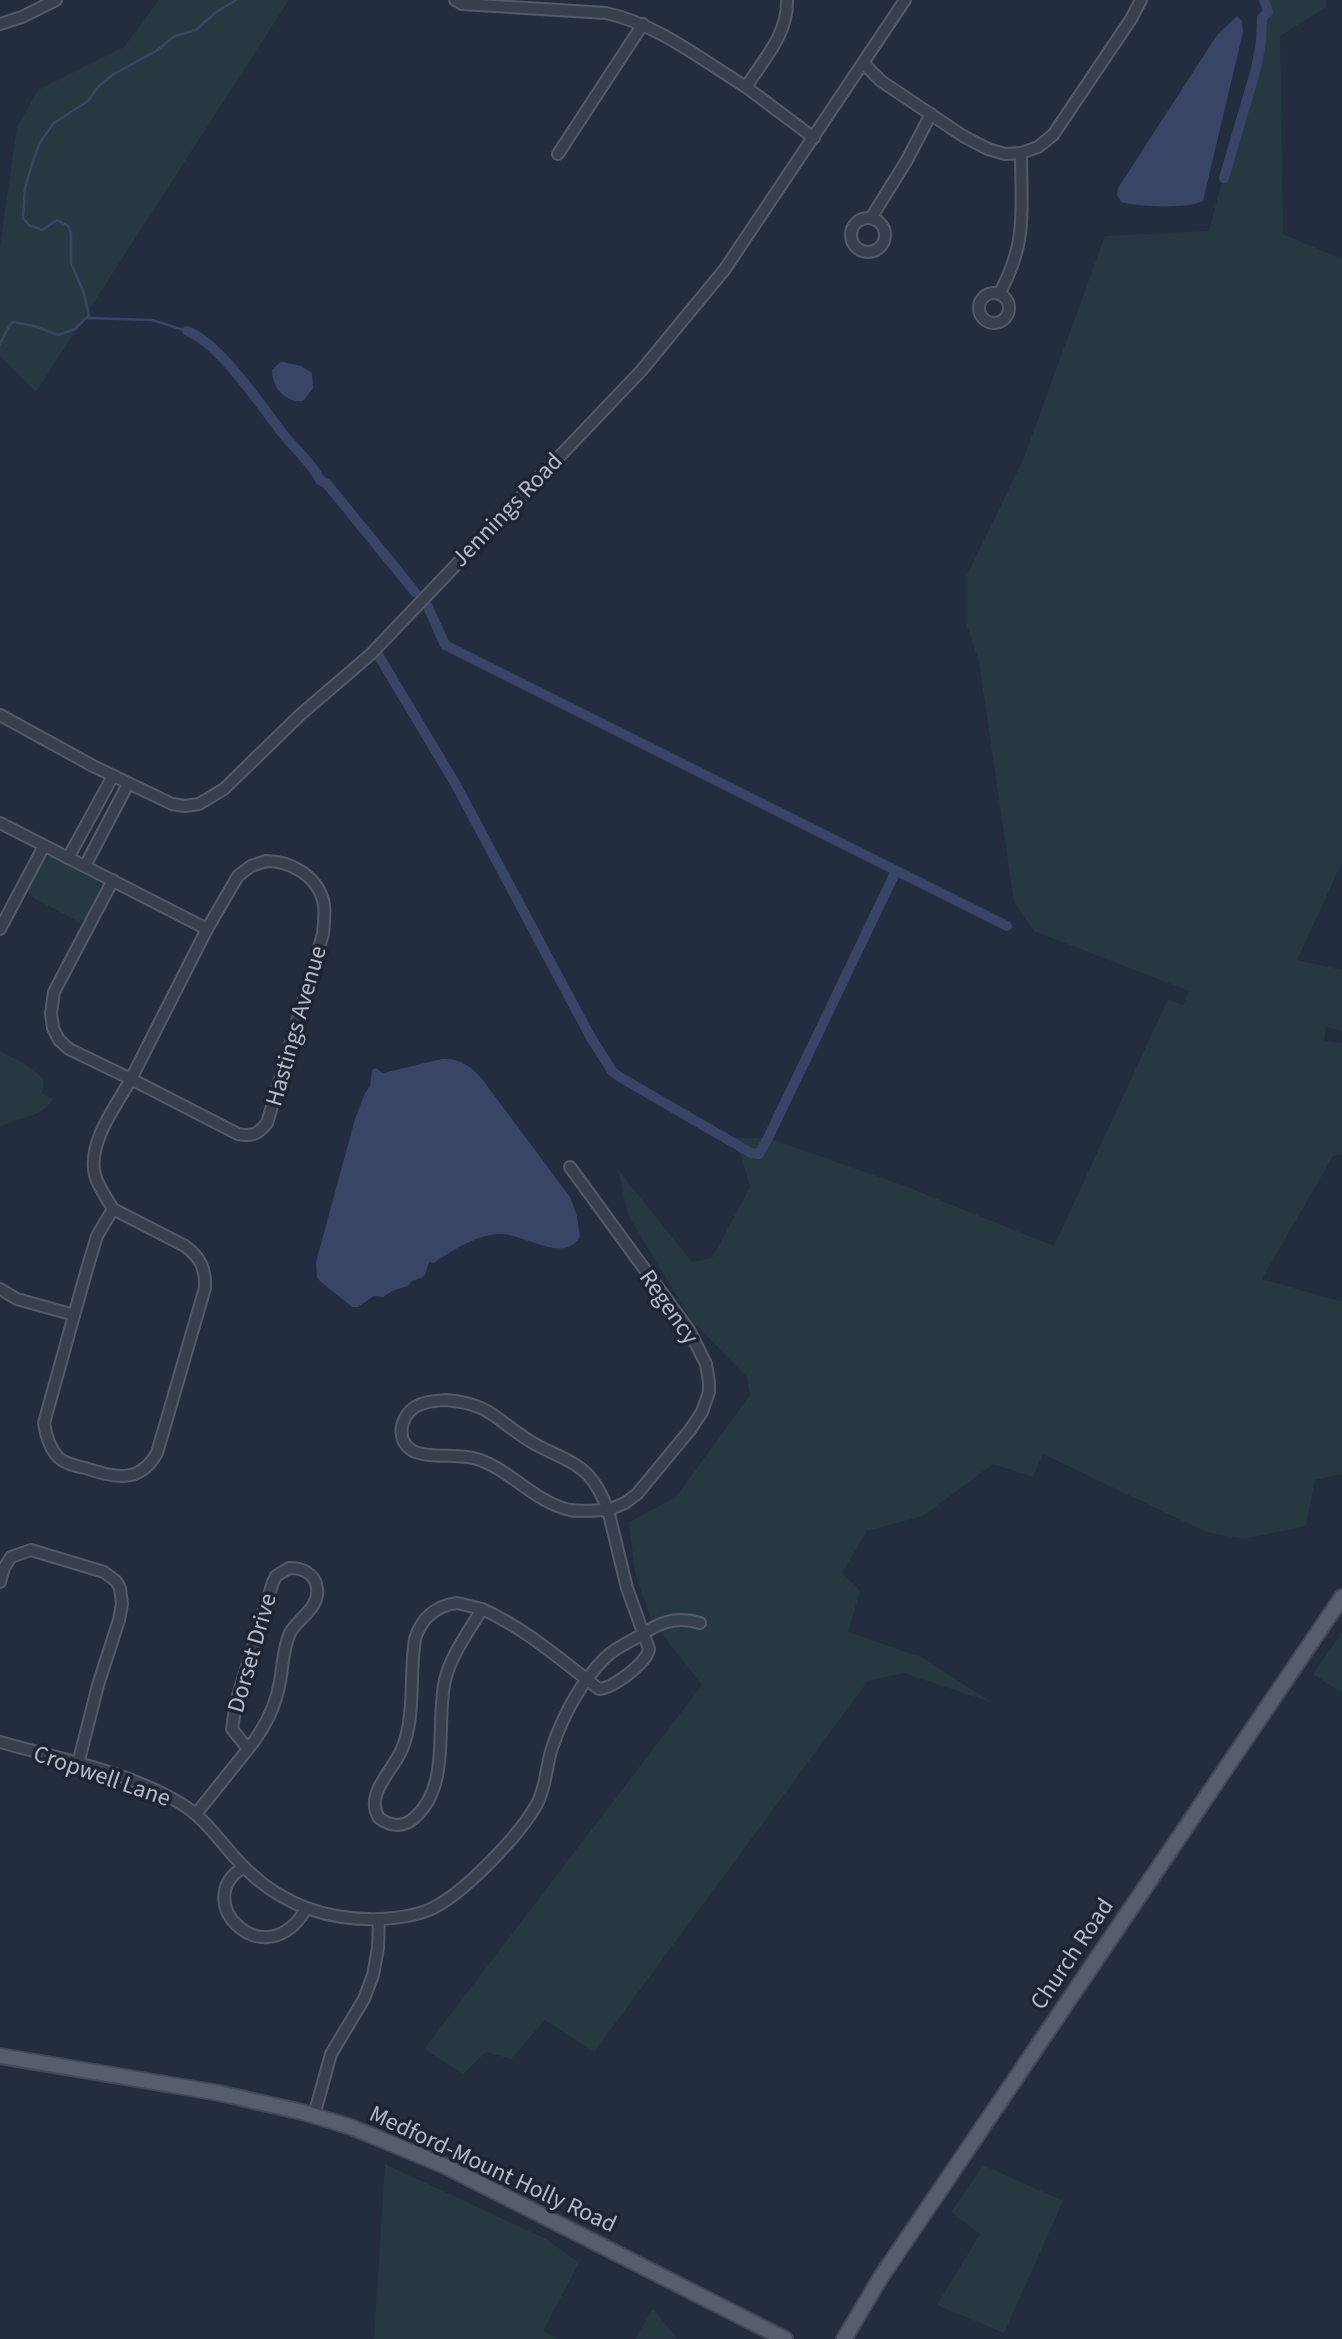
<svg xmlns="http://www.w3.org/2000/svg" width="1342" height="2339" font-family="'Source Sans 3',sans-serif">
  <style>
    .green { fill: #263940 }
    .water { fill: #384566 }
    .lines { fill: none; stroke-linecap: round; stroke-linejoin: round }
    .stream { stroke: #384566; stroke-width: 2.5 }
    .canal { stroke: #384566; stroke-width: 10 }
    .minor-casing { stroke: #535a6a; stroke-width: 14 }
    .major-casing { stroke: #424858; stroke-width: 18 }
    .minor { stroke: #383f4f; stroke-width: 10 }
    .major { stroke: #565d6f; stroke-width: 14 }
    .labels { text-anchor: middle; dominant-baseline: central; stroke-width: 7; stroke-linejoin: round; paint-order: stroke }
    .street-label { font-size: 24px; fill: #b5baca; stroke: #1d2434 }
  </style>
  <rect width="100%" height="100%" fill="#242c3f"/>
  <g class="green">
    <polygon points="159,0 289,0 36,392 0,356 0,246 17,127 38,90 124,47"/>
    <polygon points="1269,0 1326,0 1326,7 1280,36 1283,234 1342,259 1342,863 1297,960 1342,970 1342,1031 1326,1027 1324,1041 1342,1043 1342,1154 1333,1156 1262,1279 1342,1302 1342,1474 1315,1480 1306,1526 1243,1539 1206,1532 1043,1454 1033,1477 993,1464 923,1516 867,1531 842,1573 860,1591 848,1632 921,1657 991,1702 904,1673 868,1681 594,2052 545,2020 511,2059 486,2052 463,2074 424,2049 702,1685 651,1620 635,1573 629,1522 676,1497 750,1395 747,1377 692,1321 628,1215 618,1170 692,1262 712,1258 750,1187 736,1138 768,1138 905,1186 1054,1246 1168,999 1183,1005 1189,991 1034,931 1014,902 979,662 967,625 967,575 1023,460 1105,236 1209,231"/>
    <path d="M46,857H52L100,883L101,893L86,919L78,921L35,899L29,893C28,881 37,864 46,857Z"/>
    <path d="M0,1051L25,1064L43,1078L44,1088L41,1093L53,1099C41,1119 19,1116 0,1127Z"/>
    <polygon points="1342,1633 1342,1693 1313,1674"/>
    <polygon points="385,2164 546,2239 579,2263 543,2331 558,2339 374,2339"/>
    <polygon points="983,2165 1063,2201 1004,2333 937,2305 980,2234 951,2212"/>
    <polygon points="653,2309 676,2337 677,2339 635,2339"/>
  </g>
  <g class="water">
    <path d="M1237,16L1242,21L1243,32L1203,201C1187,209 1139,207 1121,202L1117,195L1118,188L1217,35Z"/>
    <path d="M283,362L301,366L312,373L313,388L303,401C285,403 272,387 272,370L279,363Z"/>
    <path d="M442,1059C460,1058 471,1066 482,1079L570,1197L577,1216L580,1237C563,1265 523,1232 498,1234C474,1236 453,1250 434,1263L429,1262C424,1277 428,1276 412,1281L408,1286L392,1291L383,1297L374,1296L358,1307H352L320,1281L317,1277L316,1262L355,1119L365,1093L370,1086L372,1070L376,1068L383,1073Z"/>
  </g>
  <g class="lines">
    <g class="stream">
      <polyline points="88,318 152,320 187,331"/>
      <polyline points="0,344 9,326 13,322 34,326 58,335 75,329 89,315 83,291 71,263 71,234 68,226 57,220 42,230 29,225 23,218 25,188 31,167 40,142 54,123 88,101 99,86 114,74 156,51 175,36 196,30 216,12 236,0"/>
      <polyline points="415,592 421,599"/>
    </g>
    <g class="canal">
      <polyline points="1224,178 1256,69 1261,42 1262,18 1268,12 1264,0"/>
      <path d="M187,331C220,343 261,406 283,434C295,449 312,463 320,480L327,484L415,592"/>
      <polyline points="428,607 445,645 1007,926"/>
      <polyline points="377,653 456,785 590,1036 612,1071 618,1076 751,1153 759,1154 768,1138 896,871"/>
    </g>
    <defs>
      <g id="minor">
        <path d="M455,0L462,4L606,13C657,24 702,60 746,87C764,59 788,34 787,0"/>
        <polyline points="0,24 22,17 56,0"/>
        <polyline points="863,63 881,81 963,136 988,149 1005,154 1021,153 1038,147 1053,135 1131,19 1141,0"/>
        <polyline points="746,87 814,138"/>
        <polyline points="558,154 643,24"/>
        <polyline points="871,218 907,160 931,114"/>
        <circle cx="868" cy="235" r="17"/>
        <circle cx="994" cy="308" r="15"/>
        <path d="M999,294C1028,242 1021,210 1021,153"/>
        <polyline points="0,715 93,766 172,804 185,806 199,804 224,789 300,715 371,654 641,371 725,269 905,0"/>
        <polyline points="0,823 207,929"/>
        <polyline points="68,858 113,776"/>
        <path d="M266,861C290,861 316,875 323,900C326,911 324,922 323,934L267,1123C258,1134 252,1137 238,1134L131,1079L207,929L238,876L251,866Z"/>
        <polyline points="85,866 128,784"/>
        <path d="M113,880L54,992L51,1013L53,1028L59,1040L69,1049L131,1079C116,1106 87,1143 95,1175C98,1187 107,1198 113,1209L97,1236L87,1269L44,1423C46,1436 50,1449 59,1458C66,1464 76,1466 85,1468C114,1477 139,1485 157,1453L205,1288C206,1269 200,1257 185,1246L113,1209"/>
        <polyline points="0,929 44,846"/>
        <polyline points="0,1289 17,1299 74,1315"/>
        <path d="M446,1400C493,1404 497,1422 533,1443C552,1454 574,1460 589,1476C598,1486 603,1498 608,1510C596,1510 582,1512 570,1510C534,1502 511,1470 477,1459C457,1453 430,1459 413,1451C395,1441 400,1417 415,1407C425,1401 435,1401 446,1400Z"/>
        <path d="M289,1568C302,1568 315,1573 317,1588C320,1608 298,1618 290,1633C283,1648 283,1665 280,1681C276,1707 264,1729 248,1749L232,1729L236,1702L273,1582L276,1576Z"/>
        <polyline points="0,1582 4,1568 11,1557 31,1550 104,1572 116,1581 120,1588 122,1604 119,1620 98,1685 78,1764"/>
        <path d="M457,1603L482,1609C469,1631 451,1655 445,1680C435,1724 452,1787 413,1819C402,1828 390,1826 379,1818C364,1794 393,1771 402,1749C416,1715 409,1675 415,1639C421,1619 435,1606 457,1603Z"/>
        <path d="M482,1609C525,1628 562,1661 599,1689C613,1688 647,1663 649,1649L627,1588L608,1510L625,1503L637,1494L690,1430L702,1412L709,1392V1382L706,1364L689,1330L570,1167"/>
        <path d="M0,1742C60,1759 126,1771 180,1803C206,1818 222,1845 243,1866C281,1905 327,1921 381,1919C398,1918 417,1916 433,1908C465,1892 519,1836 537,1804C546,1787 546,1767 552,1748C563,1716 581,1682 605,1658C614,1649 625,1644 636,1638C657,1624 674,1615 700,1623"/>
        <polyline points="196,1814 248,1749"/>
        <path d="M244,1867C188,1900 265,1979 306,1909"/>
        <polyline points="314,2115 331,2054 364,1999 373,1975 378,1948 379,1919"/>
      </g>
      <g id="major">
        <polyline points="0,2056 219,2093 302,2112 351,2127 445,2166 785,2339"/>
        <polyline points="844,2339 881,2277 1342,1597"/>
      </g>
    </defs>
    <use href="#minor" class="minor-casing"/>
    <use href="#major" class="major-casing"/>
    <use href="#minor" class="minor"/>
    <use href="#major" class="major"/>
  </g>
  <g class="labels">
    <g class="street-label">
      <text transform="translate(507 510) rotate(-46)">Jennings Road</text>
      <text transform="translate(296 1026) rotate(-74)">Hastings Avenue</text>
      <text transform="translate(669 1307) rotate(55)">Regency</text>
      <text transform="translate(252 1653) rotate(-74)">Dorset Drive</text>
      <text transform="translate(102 1776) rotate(19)">Cropwell Lane</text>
      <text transform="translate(1072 1954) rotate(-56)">Church Road</text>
      <text transform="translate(493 2169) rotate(25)">Medford-Mount Holly Road</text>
    </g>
  </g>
</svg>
